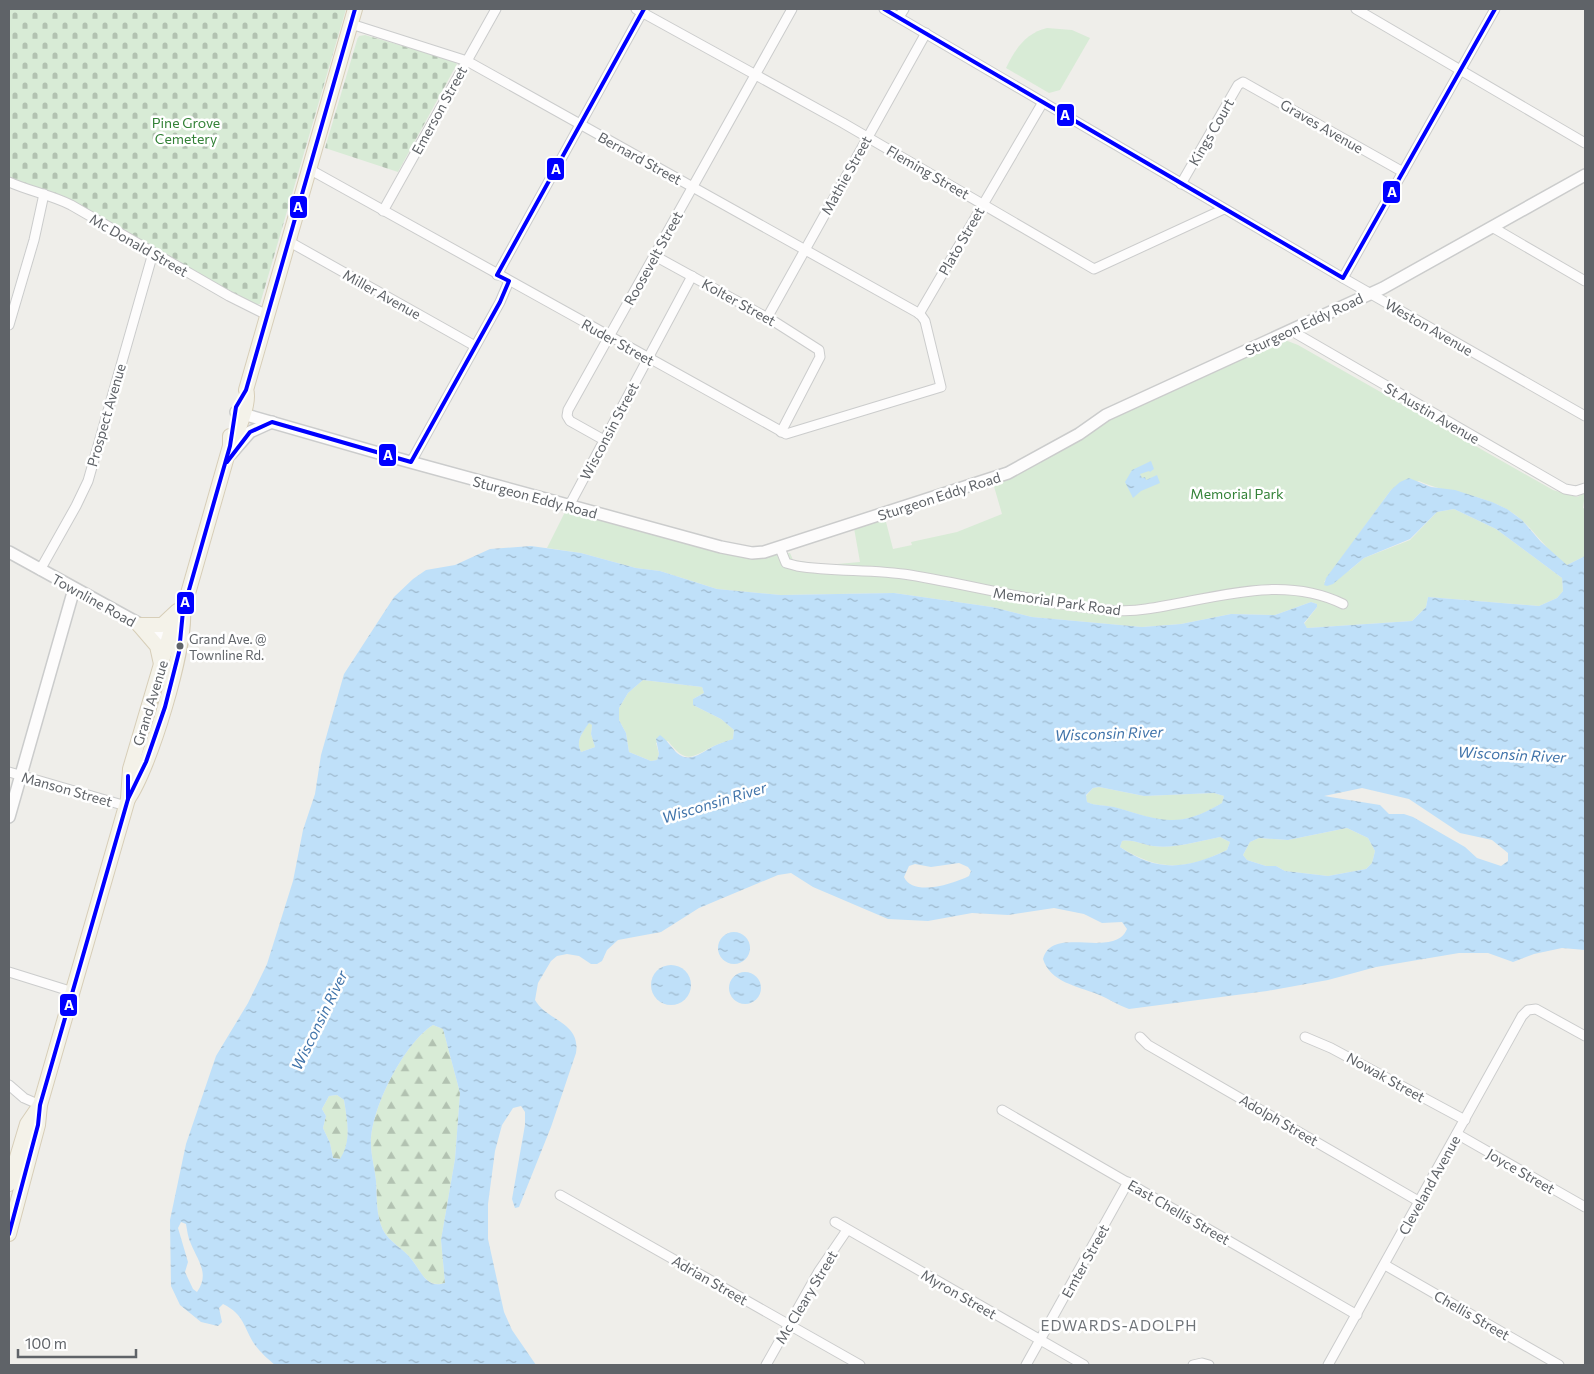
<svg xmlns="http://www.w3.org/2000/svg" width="1594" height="1374" font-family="Commissioner,sans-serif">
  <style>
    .forest { fill: url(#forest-firs) }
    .cemetery { fill: url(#cemetery-stones) }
    .green { fill: #d8ebd6 }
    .water { fill: url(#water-ripples); fill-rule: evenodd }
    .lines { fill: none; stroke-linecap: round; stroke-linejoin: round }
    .minor-casing { stroke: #cbcccc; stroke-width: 11 }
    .tertiary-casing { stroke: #cbcccc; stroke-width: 14 }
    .primary-casing { stroke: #d7ceb8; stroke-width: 16 }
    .minor { stroke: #fdfcfc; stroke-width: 9 }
    .tertiary { stroke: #fdfcfc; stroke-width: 11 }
    .primary { stroke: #f4f2e9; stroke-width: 14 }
    .bus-1-casing { stroke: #fff; stroke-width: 8 }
    .bus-1 { stroke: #00f; stroke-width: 4 }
    .bus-dot { fill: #5f6368; stroke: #fff; stroke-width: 2 }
    .labels { text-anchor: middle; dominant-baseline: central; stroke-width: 5; stroke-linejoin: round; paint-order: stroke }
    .bus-label { font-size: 13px; fill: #5f6368; stroke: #fff; text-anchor: start }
    .street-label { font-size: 14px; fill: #5f6368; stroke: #fff }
    .park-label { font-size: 14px; fill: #348238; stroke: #fff }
    .water-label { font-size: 15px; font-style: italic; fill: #4174aa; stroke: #fff }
    .neighbourhood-label { font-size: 15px; letter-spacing: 1px; fill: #70757a; stroke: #fff }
    .line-badge { stroke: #fff; stroke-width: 2 }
    .badge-label { font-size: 14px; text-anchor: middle; font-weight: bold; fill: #fff }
  </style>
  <defs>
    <pattern id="forest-firs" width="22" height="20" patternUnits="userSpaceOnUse" patternTransform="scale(1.25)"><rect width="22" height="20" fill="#d8ebd6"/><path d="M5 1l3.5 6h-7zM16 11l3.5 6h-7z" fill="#b2c2b1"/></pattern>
    <pattern id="cemetery-stones" width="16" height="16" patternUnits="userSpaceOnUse" patternTransform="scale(1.25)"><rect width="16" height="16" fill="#d8ebd6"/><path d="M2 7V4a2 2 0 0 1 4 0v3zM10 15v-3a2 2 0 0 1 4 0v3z" fill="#b2c2b1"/></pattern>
    <pattern id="water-ripples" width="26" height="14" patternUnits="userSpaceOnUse" patternTransform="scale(1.25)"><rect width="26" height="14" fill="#bfe0f9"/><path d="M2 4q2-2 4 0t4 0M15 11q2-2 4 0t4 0" fill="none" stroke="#9eb9cd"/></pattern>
  </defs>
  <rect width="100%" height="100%" fill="#efeeea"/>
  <g class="forest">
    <path d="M433,1025L443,1029L460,1093L455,1159L441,1240L445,1283C426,1288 422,1273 412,1260C404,1249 389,1242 383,1230C376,1215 377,1198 376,1181C375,1169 371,1156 371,1144C370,1110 404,1043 433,1025Z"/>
    <path d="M337,1095L344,1100C347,1121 352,1139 341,1159L333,1158L330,1143L323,1128L326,1116L322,1109L329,1096Z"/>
  </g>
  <g class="cemetery">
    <polygon points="9,9 346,9 260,304 253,305 9,177"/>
    <polygon points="365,35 454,61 457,64 398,172 325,148 357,40 359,36"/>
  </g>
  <g class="green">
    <path d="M1047,28L1072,30L1090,38L1060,90L1049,93L1006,68C1015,49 1026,33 1047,28Z"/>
    <path d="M1285,340L1298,345L1553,490L1577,497L1585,493L1583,508L1585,509V556L1567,565C1544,550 1532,524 1508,510C1480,493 1447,494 1419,481L1391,490L1324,582L1350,570L1364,558L1410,540L1437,512L1454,509L1496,529L1562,578L1563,591L1557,598L1539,606L1428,597L1426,607L1412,621L1307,628L1304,624L1317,607V604L1311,602L1275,615L1231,614L1181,624L1142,627L1032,617L992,607L894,593L781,595L717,589L660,571L636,568L581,553L547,548L566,510L762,556L790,553L793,560L826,565L860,562L854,528L885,518L893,549L912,545L911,542L957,532L1002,514L993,483L1027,470L1101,422L1280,341Z"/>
    <path d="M643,680L702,687L704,693L693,699V705L721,719L734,730L733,739C727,741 720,743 714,746C691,757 687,765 668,741L656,743L659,754L657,760L651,761L629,752L626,733L619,720V708L628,693Z"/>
    <path d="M589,722L592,725L591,734L595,747L581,752C575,741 583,732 589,722Z"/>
    <path d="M1099,787L1144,796L1214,793L1224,796L1222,803C1175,831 1161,820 1113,807C1104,805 1094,806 1087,802L1086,796L1093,788Z"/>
    <polygon points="1347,828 1368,838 1375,851 1372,863 1366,869 1328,876 1285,871 1276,866 1266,866 1247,860 1243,855 1250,842 1259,838 1288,840"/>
    <path d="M1220,837L1230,842L1227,850C1186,870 1160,872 1120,847L1122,841C1133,839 1143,845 1153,846C1175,849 1199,841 1220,837Z"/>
  </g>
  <g class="water">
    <polygon points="1151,461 1154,469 1150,472 1149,471 1140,474 1142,478 1145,477 1146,480 1157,475 1160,483 1141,491 1133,498 1125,482 1132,470"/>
    <path d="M1409,478L1431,487L1455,490L1492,502L1507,509L1522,520L1541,542L1567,565L1585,556V950L1562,948L1534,954L1513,962L1488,953H1459L1376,967L1328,980L1267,991L1129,1009C1117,1005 1108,998 1097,994C1077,986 1050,982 1043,959C1052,924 1114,960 1127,929L1122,922L1102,923L1084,914L1054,908L1008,915L972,913L928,921L888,919L813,887L791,873L778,875L699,908L661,932L618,940L607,950L602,961L597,964H591L579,956L567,954L557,956L551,961L538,983L535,1000C547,1021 581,1022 576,1053L551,1127L519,1207L515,1208L512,1199L525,1125V1112L521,1106L513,1108L502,1125L495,1151L488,1204V1239L504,1312L512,1330L536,1365H275C268,1359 260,1352 255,1345C243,1327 245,1315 223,1304L219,1308L222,1322L218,1326L201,1322L180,1305L171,1286L170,1220L186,1144L216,1056L248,1003L267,964L293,881L303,830L315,794L321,755L344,674L394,597L413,579L426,570L455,565L490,549L531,546L581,553L636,568L660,571L717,589L781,595L894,593L992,607L1032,617L1142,627L1181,624L1231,614L1275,615L1311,602L1317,604V607L1304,623L1307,628L1412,621L1426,607L1428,597L1539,606L1557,598L1563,591L1562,578L1496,529L1454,509L1437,512L1410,539L1364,558L1333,584L1327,586L1324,585L1326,578L1391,490L1400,482ZM643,680L702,687L704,693L693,699V705L721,719L734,730L733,739C727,741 720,743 714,746C702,752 690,764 677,753C671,747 667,740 660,735L656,739L659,754L657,760L651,761L629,752L626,733L619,720V708L628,693ZM589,723L592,725L591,734L595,747L581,752C575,741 583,732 589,723ZM1099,787L1144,796L1214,793L1224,796L1222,803C1176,830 1161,820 1114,807C1105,805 1095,806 1087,802L1086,795L1093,788ZM1362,788L1409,799L1460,833L1492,840L1508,853V861L1501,866L1477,858L1465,847L1413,817L1404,814H1389L1380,805L1324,796ZM1347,828L1368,838L1375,851L1372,863L1366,869L1328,876L1285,871L1276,866H1266L1247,860L1243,855L1250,842L1259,838L1288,840ZM1220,837L1230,842L1227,850C1187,869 1158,873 1120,847L1122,841C1133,839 1143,845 1153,846C1175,849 1199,841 1220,837ZM959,863L968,867L971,871L969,876C953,884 913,897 904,877L909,866L915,864L931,867ZM433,1025L443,1029L460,1093L455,1159L441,1240L445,1283C427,1289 422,1273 412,1260C404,1249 389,1242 383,1230C376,1215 377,1198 376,1181C375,1169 371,1156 371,1144C370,1110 404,1043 433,1025ZM337,1095L344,1100C347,1121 352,1140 340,1159L333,1158L330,1143L323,1128L326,1116L322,1109L329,1096ZM181,1222L186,1224C187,1230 188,1238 191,1244C198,1261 210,1274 197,1292L193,1289L185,1272L188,1262L178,1228Z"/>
    <circle cx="734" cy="948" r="16"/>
    <circle cx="671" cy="985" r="20"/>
    <circle cx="745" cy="988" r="16"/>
  </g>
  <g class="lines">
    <defs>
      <g id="minor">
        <polyline points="636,9 843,123 1094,269 1224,209"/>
        <polyline points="884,9 1343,278 1585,416"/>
        <polyline points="1356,9 1585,143"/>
        <polyline points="899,17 904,9"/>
        <polyline points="309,169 786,434 941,387 925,321 920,314 467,61 351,24"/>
        <path d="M9,182C29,191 51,195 71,205L229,296L267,315"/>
        <polyline points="1181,184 1238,85 1243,82 1403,172"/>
        <polyline points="383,211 496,9"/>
        <polyline points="1492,227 1585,281"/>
        <polyline points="288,241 475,346"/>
        <polyline points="655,256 775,322 819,350 820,357 781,432"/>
        <polyline points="497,275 644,9"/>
        <polyline points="1343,278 1495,9"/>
        <polyline points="919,314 1043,102"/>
        <polyline points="767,318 926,33"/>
        <polyline points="9,325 34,240 44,194"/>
        <polyline points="1290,330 1565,489 1576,491 1585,488"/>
        <polyline points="604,440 570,421 567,416 568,410 792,9"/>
        <polyline points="411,462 500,302 509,281"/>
        <polyline points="569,506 692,276"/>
        <path d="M780,548L786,563L797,566C834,572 873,569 910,575C965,584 1019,598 1074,606C1098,609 1122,613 1146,609C1211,600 1280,573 1343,604"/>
        <polyline points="40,570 76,506 88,481 153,253"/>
        <polyline points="9,772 126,806"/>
        <polyline points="9,972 73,992"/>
        <polyline points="1140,1037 1148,1045 1420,1202"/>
        <polyline points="1305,1037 1331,1048 1465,1120"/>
        <polyline points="9,1085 24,1098 40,1105"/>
        <polyline points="1002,1110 1357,1315"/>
        <polyline points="1457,1134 1585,1207"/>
        <polyline points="560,1195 860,1365"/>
        <polyline points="835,1222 1084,1365"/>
        <polyline points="1385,1265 1559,1365"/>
        <polyline points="766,1365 819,1271 847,1230"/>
        <polyline points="1026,1365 1128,1182"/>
        <polyline points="1193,1365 1202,1363 1209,1365"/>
        <polyline points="1328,1365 1522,1016 1528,1010 1536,1009 1585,1036"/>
      </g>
      <g id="tertiary">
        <polyline points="236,412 403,460 721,547 752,553 764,552 1008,473 1079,434 1106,415 1383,288 1585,175"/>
        <polyline points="231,454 250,432 272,422"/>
        <polyline points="9,552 176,644"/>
        <polyline points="9,817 74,589"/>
      </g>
      <g id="primary">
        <path d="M230,446C237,436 251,400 246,390L355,9"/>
        <polyline points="139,625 162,625 177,611"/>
        <polyline points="139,625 157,646 161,664"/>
        <path d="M128,799C150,768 186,648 183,611L230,446V436"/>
        <polyline points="9,1184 27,1124 40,1105"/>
        <polyline points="9,1234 38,1125 40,1105 128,799 130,769 172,627 183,611"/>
      </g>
    </defs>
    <use href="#minor" class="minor-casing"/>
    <use href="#tertiary" class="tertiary-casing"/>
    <use href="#primary" class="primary-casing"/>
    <use href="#minor" class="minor"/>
    <use href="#tertiary" class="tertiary"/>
    <use href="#primary" class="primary"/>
    <defs>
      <g id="bus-1">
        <polyline points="884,9 1343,278 1495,9"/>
        <polyline points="227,462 250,432 272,422 411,462 500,302 509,281 497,275 644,9"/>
        <polyline points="128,799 146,762 165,707 179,652 183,611 230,446 236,407 246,390 355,9"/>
        <polyline points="9,1234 38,1125 40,1105 128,799 128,776"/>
      </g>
    </defs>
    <use href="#bus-1" class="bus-1-casing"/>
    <use href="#bus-1" class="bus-1"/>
  </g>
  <circle class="bus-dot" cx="180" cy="646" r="4.5"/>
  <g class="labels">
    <g class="bus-label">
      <text x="189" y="639">Grand Ave. @<tspan x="189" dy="16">Townline Rd.</tspan></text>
    </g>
    <g class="street-label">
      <text transform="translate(439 110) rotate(-61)">Emerson Street</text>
      <text transform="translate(1322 126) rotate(30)">Graves Avenue</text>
      <text transform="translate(1211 132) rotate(-60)">Kings Court</text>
      <text transform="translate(640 158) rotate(29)">Bernard Street</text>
      <text transform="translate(928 172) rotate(30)">Fleming Street</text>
      <text transform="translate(846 175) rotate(-61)">Mathie Street</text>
      <text transform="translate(961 241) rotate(-60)">Plato Street</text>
      <text transform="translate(139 245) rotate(30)">Mc Donald Street</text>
      <text transform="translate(653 258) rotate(-61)">Roosevelt Street</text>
      <text transform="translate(382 294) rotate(29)">Miller Avenue</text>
      <text transform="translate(739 302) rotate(29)">Kolter Street</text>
      <text transform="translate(1304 324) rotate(-25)">Sturgeon Eddy Road</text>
      <text transform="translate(1429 327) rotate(30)">Weston Avenue</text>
      <text transform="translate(618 342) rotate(29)">Ruder Street</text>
      <text transform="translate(1432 413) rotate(30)">St Austin Avenue</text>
      <text transform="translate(106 415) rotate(-74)">Prospect Avenue</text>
      <text transform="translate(609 431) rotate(-62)">Wisconsin Street</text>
      <text transform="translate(939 496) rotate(-18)">Sturgeon Eddy Road</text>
      <text transform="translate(535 497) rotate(15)">Sturgeon Eddy Road</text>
      <text transform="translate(94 600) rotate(29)">Townline Road</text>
      <text transform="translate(1057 601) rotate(8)">Memorial Park Road</text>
      <text transform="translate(150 703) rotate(-73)">Grand Avenue</text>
      <text transform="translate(67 789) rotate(16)">Manson Street</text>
      <text transform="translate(1386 1077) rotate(29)">Nowak Street</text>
      <text transform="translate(1279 1120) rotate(30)">Adolph Street</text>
      <text transform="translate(1521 1171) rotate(30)">Joyce Street</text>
      <text transform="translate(1429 1185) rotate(-61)">Cleveland Avenue</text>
      <text transform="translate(1179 1212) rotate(30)">East Chellis Street</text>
      <text transform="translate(1085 1261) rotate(-61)">Emter Street</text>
      <text transform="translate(710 1280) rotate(30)">Adrian Street</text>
      <text transform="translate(959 1294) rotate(30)">Myron Street</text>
      <text transform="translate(806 1297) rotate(-59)">Mc Cleary Street</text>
      <text transform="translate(1472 1315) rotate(30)">Chellis Street</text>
    </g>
    <g class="park-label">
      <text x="186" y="122">Pine Grove<tspan x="186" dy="16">Cemetery</tspan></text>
      <text x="1237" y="493">Memorial Park</text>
    </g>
    <g class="water-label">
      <text transform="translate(1109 733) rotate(-2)">Wisconsin River</text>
      <text transform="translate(1512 754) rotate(3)">Wisconsin River</text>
      <text transform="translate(714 802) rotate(-17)">Wisconsin River</text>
      <text transform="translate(319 1020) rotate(-64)">Wisconsin River</text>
    </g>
    <g class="neighbourhood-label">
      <text x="1119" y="1325">EDWARDS-ADOLPH</text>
    </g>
  </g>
  <g class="line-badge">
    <rect x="1056" y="103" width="19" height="24" rx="5" fill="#00f"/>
    <rect x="546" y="157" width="19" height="24" rx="5" fill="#00f"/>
    <rect x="1382" y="180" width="19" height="24" rx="5" fill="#00f"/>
    <rect x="289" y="195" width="19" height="24" rx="5" fill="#00f"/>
    <rect x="378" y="443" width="19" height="24" rx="5" fill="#00f"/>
    <rect x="176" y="591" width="19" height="24" rx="5" fill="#00f"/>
    <rect x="59" y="993" width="19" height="24" rx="5" fill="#00f"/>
  </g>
  <g class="badge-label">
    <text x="1065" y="120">A</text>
    <text x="556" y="174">A</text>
    <text x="1392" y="197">A</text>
    <text x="298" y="212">A</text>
    <text x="388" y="460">A</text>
    <text x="185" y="607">A</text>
    <text x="69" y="1010">A</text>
  </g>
  <rect width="1594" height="1374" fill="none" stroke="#5f6368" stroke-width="20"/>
  <path d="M18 1349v8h118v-8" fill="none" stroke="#5f6368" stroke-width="2.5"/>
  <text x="25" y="1349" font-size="15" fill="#5f6368" stroke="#ffffff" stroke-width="4" paint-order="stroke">100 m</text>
</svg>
